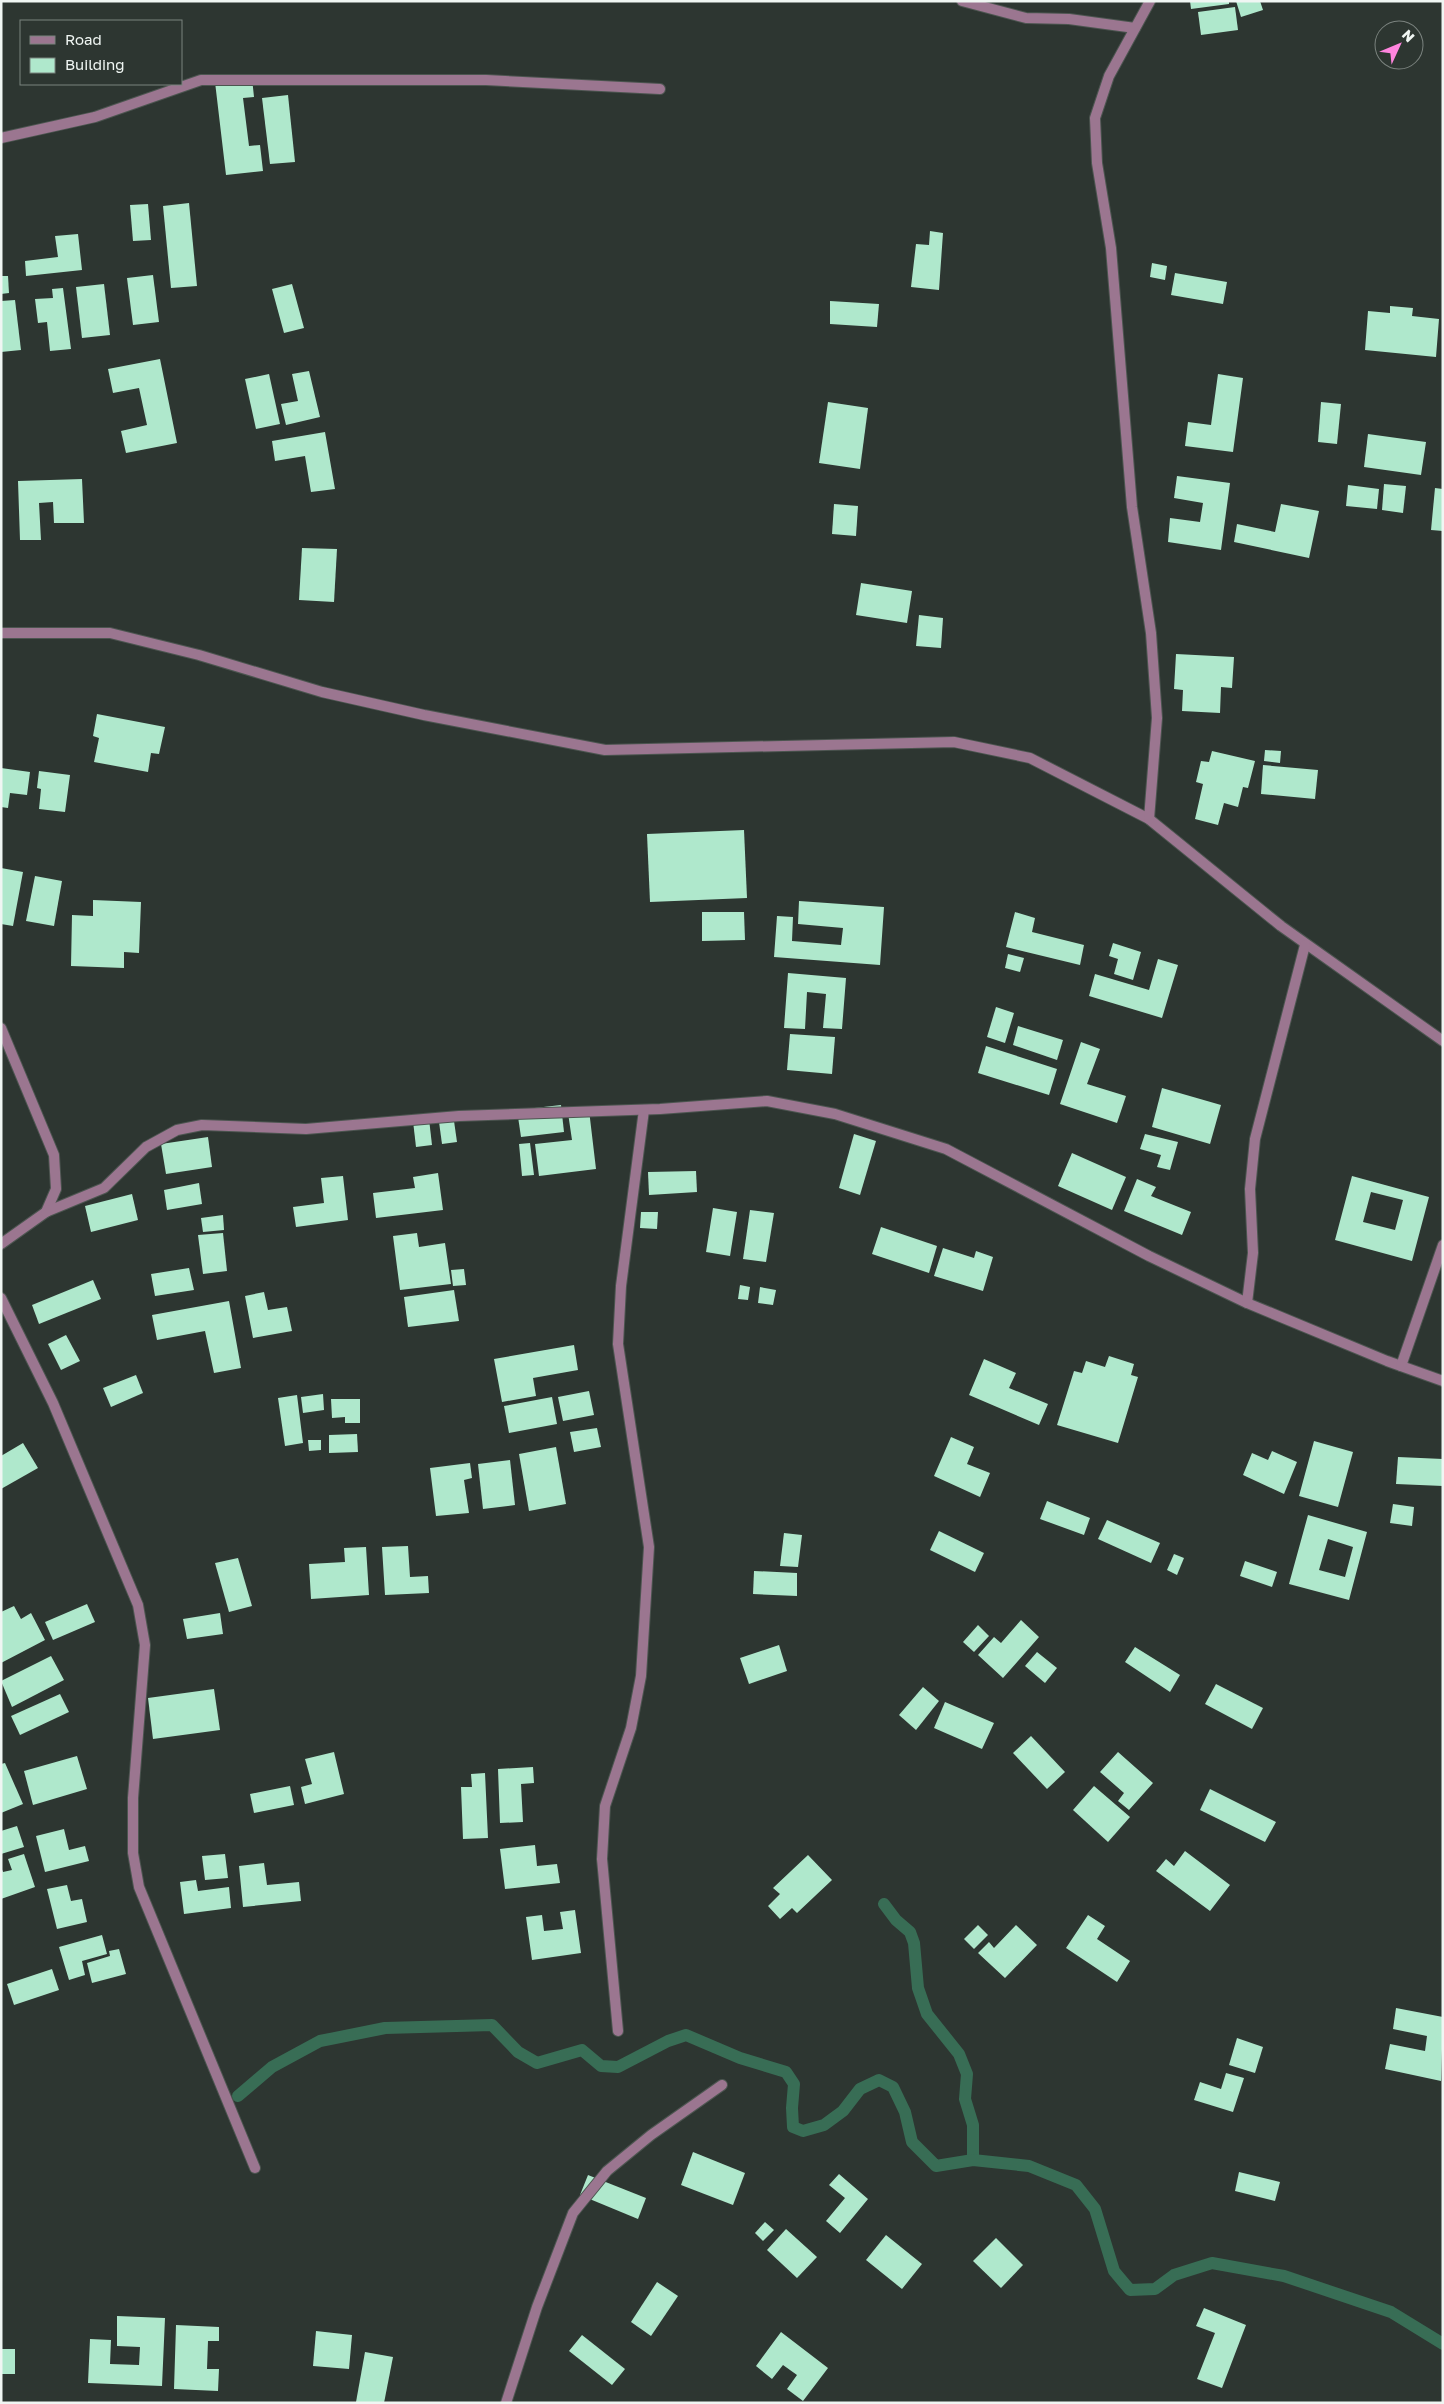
<svg xmlns="http://www.w3.org/2000/svg" width="1444" height="2404" font-family="'Golos Text',sans-serif">
  <style>
    .lines { fill: none; stroke-linecap: round; stroke-linejoin: round }
    .stream { stroke: #386d55; stroke-width: 12 }
    .building { fill: #afe8cc; fill-rule: evenodd }
    .minor-casing { stroke: #4c5550; stroke-width: 12 }
    .minor { stroke: #9b7690; stroke-width: 10 }
  </style>
  <rect width="100%" height="100%" fill="#2d3631"/>
  <g class="lines">
    <g class="stream">
      <polyline points="884,1904 896,1920 910,1932 914,1943 918,1988 927,2014 959,2054 967,2074 965,2099 973,2125 973,2160"/>
      <polyline points="238,2096 272,2067 320,2041 385,2028 492,2025 518,2052 537,2063 582,2050 601,2066 618,2067 668,2041 686,2035 740,2058 786,2072 794,2084 792,2108 793,2127 803,2131 824,2125 843,2111 860,2089 879,2080 893,2087 905,2112 912,2142 936,2166 973,2160 1029,2166 1076,2185 1095,2209 1114,2271 1130,2290 1155,2289 1174,2275 1212,2263 1284,2276 1391,2312 1443,2344"/>
    </g>
  </g>
  <g class="building">
    <polygon points="1190,1 1229,1 1229,4 1191,9"/>
    <polygon points="1236,1 1260,1 1263,10 1241,17"/>
    <polygon points="1235,7 1238,30 1201,35 1198,12"/>
    <polygon points="252,78 254,97 243,98 249,146 260,145 263,171 226,175 215,82"/>
    <polygon points="288,95 295,162 270,164 262,98"/>
    <polygon points="189,203 197,286 171,288 163,206"/>
    <polygon points="148,204 151,240 133,241 130,205"/>
    <polygon points="930,231 943,233 939,290 911,287 916,244 929,245"/>
    <polygon points="78,234 82,270 26,276 25,261 58,257 55,236"/>
    <polygon points="1152,263 1167,266 1165,280 1150,277"/>
    <polygon points="1175,273 1227,282 1223,304 1171,295"/>
    <polygon points="153,275 159,322 133,325 127,278"/>
    <polygon points="1,276 8,276 9,293 1,294"/>
    <polygon points="104,284 110,335 82,338 76,287"/>
    <polygon points="292,284 304,328 284,333 272,289"/>
    <polygon points="63,288 71,349 50,351 47,322 38,323 35,299 53,298 52,289"/>
    <polygon points="15,300 21,350 1,352 1,301"/>
    <polygon points="830,301 879,304 877,327 830,324"/>
    <polygon points="1390,306 1413,308 1412,316 1439,319 1436,357 1365,350 1368,311 1390,313"/>
    <polygon points="160,359 177,443 126,453 121,431 147,425 139,388 113,393 108,369"/>
    <polygon points="309,371 320,417 286,425 281,404 298,401 292,374"/>
    <polygon points="269,374 280,424 256,429 245,379"/>
    <polygon points="1218,374 1243,378 1233,452 1185,446 1188,422 1211,425"/>
    <polygon points="828,402 868,408 860,469 819,463"/>
    <polygon points="1321,402 1341,404 1337,444 1318,442"/>
    <polygon points="325,432 335,489 311,492 305,456 275,461 272,441"/>
    <polygon points="1368,434 1426,442 1421,475 1364,467"/>
    <polygon points="1177,476 1230,483 1221,550 1168,542 1170,518 1200,522 1203,503 1174,498"/>
    <polygon points="82,479 84,523 54,523 53,502 39,503 41,540 20,540 18,481"/>
    <polygon points="1384,484 1406,486 1403,513 1382,510"/>
    <polygon points="1348,485 1379,489 1377,509 1346,506"/>
    <polygon points="1435,488 1443,489 1443,531 1431,530"/>
    <polygon points="834,504 858,506 856,536 832,534"/>
    <polygon points="1281,504 1319,511 1309,558 1234,542 1237,524 1275,532"/>
    <polygon points="302,548 337,549 334,602 299,600"/>
    <polygon points="861,583 912,591 907,623 856,615"/>
    <polygon points="919,615 943,618 941,648 916,646"/>
    <polygon points="1176,654 1234,657 1232,688 1221,687 1220,713 1182,711 1183,690 1174,689"/>
    <polygon points="97,714 165,727 159,754 151,753 148,772 94,762 99,738 93,736"/>
    <polygon points="1265,750 1281,751 1280,763 1264,761"/>
    <polygon points="1212,751 1255,761 1248,788 1243,787 1238,807 1224,803 1218,825 1195,819 1203,784 1196,782 1201,761 1209,762"/>
    <polygon points="1263,765 1318,770 1315,799 1261,794"/>
    <polygon points="1,768 30,772 27,795 10,793 8,808 1,807"/>
    <polygon points="39,771 70,775 65,812 39,809 41,789 37,788"/>
    <polygon points="744,830 747,898 650,902 647,834"/>
    <polygon points="1,868 23,872 13,926 1,924"/>
    <polygon points="35,876 62,881 54,926 26,921"/>
    <polygon points="93,900 141,902 139,953 124,952 124,968 71,966 72,915 93,916"/>
    <polygon points="799,901 884,907 880,965 774,957 777,916 793,917 792,941 841,945 843,928 798,924"/>
    <polygon points="702,912 744,912 745,940 702,941"/>
    <polygon points="1015,912 1035,918 1032,932 1084,945 1080,965 1006,947"/>
    <polygon points="1113,943 1141,952 1133,980 1114,974 1118,959 1109,956"/>
    <polygon points="1008,954 1024,958 1020,972 1005,968"/>
    <polygon points="1158,959 1178,965 1162,1018 1089,996 1095,974 1149,990"/>
    <polygon points="788,973 846,978 842,1029 823,1028 826,994 807,992 805,1029 784,1028"/>
    <polygon points="996,1007 1014,1013 1005,1043 987,1037"/>
    <polygon points="1018,1026 1063,1040 1057,1060 1013,1045"/>
    <polygon points="790,1034 835,1037 832,1074 787,1070"/>
    <polygon points="1081,1042 1100,1049 1087,1084 1126,1096 1117,1123 1060,1104"/>
    <polygon points="986,1046 1057,1069 1049,1095 978,1073"/>
    <polygon points="1162,1088 1221,1105 1210,1144 1152,1127"/>
    <polygon points="561,1105 564,1132 521,1137 517,1110"/>
    <polygon points="589,1110 596,1169 539,1176 535,1144 572,1140 568,1113"/>
    <polygon points="429,1119 432,1145 416,1147 413,1121"/>
    <polygon points="454,1121 457,1142 442,1144 439,1122"/>
    <polygon points="854,1134 876,1141 860,1195 839,1188"/>
    <polygon points="1145,1134 1178,1142 1170,1170 1157,1167 1161,1155 1140,1149"/>
    <polygon points="208,1137 212,1167 166,1174 161,1144"/>
    <polygon points="530,1143 534,1175 522,1176 519,1144"/>
    <polygon points="1072,1153 1126,1177 1112,1210 1058,1186"/>
    <polygon points="696,1171 697,1192 649,1195 648,1172"/>
    <polygon points="438,1173 443,1210 376,1218 373,1193 415,1188 413,1177"/>
    <polygon points="343,1176 348,1220 296,1227 293,1207 324,1203 321,1178"/>
    <path d="M1352,1176L1429,1197L1412,1261L1335,1240ZM1371,1192L1403,1200L1395,1230L1363,1222Z"/>
    <polygon points="1137,1179 1156,1187 1151,1196 1191,1212 1182,1235 1124,1211"/>
    <polygon points="199,1183 202,1204 167,1210 164,1190"/>
    <polygon points="132,1194 138,1220 91,1232 85,1206"/>
    <polygon points="713,1208 737,1212 730,1256 706,1252"/>
    <polygon points="750,1210 774,1213 766,1262 743,1259"/>
    <polygon points="641,1212 658,1212 657,1229 640,1228"/>
    <polygon points="223,1215 224,1230 203,1232 201,1218"/>
    <polygon points="881,1227 937,1246 929,1273 872,1254"/>
    <polygon points="223,1233 227,1271 203,1274 198,1235"/>
    <polygon points="417,1233 419,1247 445,1243 451,1284 400,1290 393,1236"/>
    <polygon points="943,1248 974,1258 976,1251 993,1257 983,1291 934,1276"/>
    <polygon points="189,1268 194,1290 155,1296 151,1274"/>
    <polygon points="464,1269 466,1285 453,1286 451,1270"/>
    <polygon points="93,1280 101,1299 39,1324 32,1305"/>
    <polygon points="740,1285 750,1287 748,1300 738,1299"/>
    <polygon points="760,1287 776,1290 773,1305 758,1303"/>
    <polygon points="454,1290 459,1321 408,1327 404,1297"/>
    <polygon points="264,1292 268,1310 287,1307 292,1331 253,1338 245,1296"/>
    <polygon points="229,1301 241,1368 214,1373 205,1331 157,1340 152,1315"/>
    <polygon points="66,1335 80,1361 61,1370 48,1344"/>
    <polygon points="574,1345 578,1370 533,1378 536,1396 502,1402 494,1359"/>
    <polygon points="1109,1356 1134,1364 1131,1375 1138,1377 1118,1443 1057,1425 1074,1371 1082,1373 1086,1361 1105,1367"/>
    <polygon points="984,1359 1016,1373 1009,1388 1048,1404 1039,1425 969,1395"/>
    <polygon points="136,1375 143,1393 111,1407 103,1388"/>
    <polygon points="589,1391 594,1415 563,1421 558,1397"/>
    <polygon points="323,1394 324,1410 303,1413 301,1397"/>
    <polygon points="297,1395 303,1443 285,1446 278,1398"/>
    <polygon points="552,1397 557,1424 509,1433 504,1406"/>
    <polygon points="331,1399 360,1399 360,1423 345,1423 345,1417 332,1418"/>
    <polygon points="597,1428 601,1447 574,1452 570,1432"/>
    <polygon points="357,1434 358,1452 329,1453 329,1435"/>
    <polygon points="951,1437 974,1447 967,1464 990,1473 980,1497 934,1476"/>
    <polygon points="308,1440 321,1440 321,1450 309,1451"/>
    <polygon points="1314,1441 1353,1452 1338,1507 1299,1496"/>
    <polygon points="23,1443 38,1468 1,1489 1,1456"/>
    <polygon points="556,1447 566,1504 529,1511 519,1454"/>
    <polygon points="1272,1451 1297,1462 1284,1494 1243,1475 1252,1453 1268,1460"/>
    <polygon points="1398,1457 1443,1459 1443,1486 1396,1484"/>
    <polygon points="510,1460 515,1505 483,1509 478,1464"/>
    <polygon points="470,1463 472,1478 464,1480 469,1513 436,1516 430,1468"/>
    <polygon points="1047,1501 1090,1518 1084,1535 1040,1519"/>
    <polygon points="1393,1504 1414,1507 1412,1526 1390,1523"/>
    <path d="M1308,1515L1367,1532L1349,1600L1289,1584ZM1328,1539L1353,1547L1345,1577L1319,1570Z"/>
    <polygon points="1107,1520 1160,1543 1151,1563 1098,1539"/>
    <polygon points="939,1531 984,1553 975,1572 930,1550"/>
    <polygon points="784,1533 802,1535 798,1567 780,1566"/>
    <polygon points="408,1546 410,1577 428,1576 429,1593 385,1595 382,1547"/>
    <polygon points="366,1547 369,1595 311,1599 309,1564 345,1562 344,1548"/>
    <polygon points="1174,1554 1184,1558 1177,1575 1167,1570"/>
    <polygon points="238,1558 252,1606 229,1612 215,1563"/>
    <polygon points="1245,1561 1277,1572 1272,1587 1240,1576"/>
    <polygon points="754,1571 797,1573 797,1596 753,1594"/>
    <polygon points="87,1604 95,1622 53,1640 45,1622"/>
    <polygon points="14,1606 21,1619 31,1613 45,1640 1,1663 1,1612"/>
    <polygon points="220,1613 223,1634 187,1639 183,1619"/>
    <polygon points="1021,1620 1039,1637 1003,1678 978,1655 994,1637 1001,1643"/>
    <polygon points="978,1625 989,1636 974,1652 963,1642"/>
    <polygon points="779,1645 787,1671 749,1684 740,1658"/>
    <polygon points="1135,1647 1180,1675 1170,1692 1125,1662"/>
    <polygon points="1037,1652 1057,1668 1045,1683 1025,1666"/>
    <polygon points="51,1656 64,1680 12,1707 1,1681"/>
    <polygon points="1216,1684 1263,1708 1252,1729 1205,1704"/>
    <polygon points="923,1687 939,1701 916,1730 899,1715"/>
    <polygon points="214,1689 220,1730 153,1739 148,1698"/>
    <polygon points="60,1694 69,1712 20,1735 11,1716"/>
    <polygon points="945,1702 994,1723 982,1749 934,1728"/>
    <polygon points="1031,1736 1065,1772 1047,1789 1013,1753"/>
    <polygon points="334,1752 344,1794 305,1804 301,1787 312,1784 305,1759"/>
    <polygon points="1118,1752 1153,1783 1129,1810 1118,1801 1124,1793 1100,1772"/>
    <polygon points="77,1756 87,1789 33,1805 24,1771"/>
    <polygon points="5,1763 23,1804 1,1813 1,1764"/>
    <polygon points="533,1767 534,1783 521,1784 523,1822 500,1823 498,1769"/>
    <polygon points="485,1773 488,1838 463,1839 461,1787 472,1787 471,1774"/>
    <polygon points="290,1786 294,1805 254,1813 250,1794"/>
    <polygon points="1094,1786 1130,1817 1108,1842 1073,1810"/>
    <polygon points="1210,1789 1276,1822 1265,1842 1200,1810"/>
    <polygon points="17,1826 24,1847 1,1854 1,1831"/>
    <polygon points="64,1829 69,1850 85,1846 89,1861 45,1872 36,1836"/>
    <polygon points="535,1845 537,1866 557,1864 560,1883 505,1889 500,1849"/>
    <polygon points="1185,1851 1230,1885 1210,1911 1156,1871 1166,1859 1174,1866"/>
    <polygon points="24,1854 35,1887 1,1899 1,1867 3,1872 12,1870 8,1859"/>
    <polygon points="225,1854 228,1878 205,1880 202,1856"/>
    <polygon points="808,1855 832,1880 797,1913 792,1908 780,1919 768,1906 780,1894 773,1888"/>
    <polygon points="264,1863 267,1885 299,1882 301,1901 243,1907 239,1866"/>
    <polygon points="196,1880 198,1891 229,1887 231,1908 184,1914 180,1882"/>
    <polygon points="67,1885 71,1901 82,1899 87,1922 57,1929 47,1889"/>
    <polygon points="575,1910 581,1953 532,1960 526,1917 542,1915 544,1931 563,1929 560,1912"/>
    <polygon points="1088,1915 1105,1926 1097,1939 1130,1961 1117,1982 1066,1948"/>
    <polygon points="978,1925 988,1935 974,1949 964,1939"/>
    <polygon points="1016,1925 1037,1945 1005,1978 978,1953 989,1942 994,1948"/>
    <polygon points="102,1935 107,1954 82,1961 85,1975 69,1980 59,1947"/>
    <polygon points="119,1949 126,1974 92,1983 87,1963 110,1956 109,1951"/>
    <polygon points="52,1969 59,1990 14,2005 7,1984"/>
    <polygon points="1396,2008 1443,2017 1441,2081 1385,2069 1390,2044 1425,2051 1427,2036 1393,2029"/>
    <polygon points="1237,2038 1263,2047 1255,2073 1229,2065"/>
    <polygon points="1226,2073 1244,2078 1233,2112 1194,2100 1200,2082 1221,2089"/>
    <polygon points="693,2152 745,2173 733,2205 681,2185"/>
    <polygon points="1239,2172 1280,2182 1275,2201 1235,2191"/>
    <polygon points="839,2174 868,2199 840,2233 826,2221 845,2198 829,2185"/>
    <polygon points="588,2175 646,2198 638,2219 580,2195"/>
    <polygon points="765,2222 774,2230 763,2241 755,2233"/>
    <polygon points="786,2229 817,2257 797,2278 767,2250"/>
    <polygon points="886,2235 922,2264 902,2289 866,2260"/>
    <polygon points="996,2238 1023,2265 1001,2288 973,2261"/>
    <polygon points="657,2282 678,2296 651,2336 631,2322"/>
    <polygon points="1204,2308 1246,2325 1222,2388 1197,2379 1215,2333 1196,2326"/>
    <polygon points="117,2316 165,2318 162,2386 88,2383 90,2339 111,2340 110,2364 139,2365 140,2347 117,2346"/>
    <polygon points="176,2325 219,2327 219,2341 208,2341 207,2369 219,2369 218,2391 174,2389"/>
    <polygon points="316,2331 352,2335 349,2369 313,2366"/>
    <polygon points="781,2332 828,2368 803,2401 787,2389 797,2375 783,2365 772,2379 756,2366"/>
    <polygon points="582,2335 625,2369 612,2385 569,2351"/>
    <rect x="1" y="2349" width="14" height="25"/>
    <polygon points="365,2352 393,2357 384,2403 356,2402"/>
  </g>
  <g class="lines">
    <defs>
      <g id="minor">
        <polyline points="962,1 1026,18 1069,19 1135,28"/>
        <polyline points="1,138 95,117 201,80 486,80 660,89"/>
        <polyline points="1,633 110,633 199,655 322,692 424,715 605,750 954,742 1030,758 1149,819 1281,926 1443,1041"/>
        <polyline points="1149,819 1157,718 1151,633 1132,507 1111,248 1097,163 1095,118 1109,76 1150,1"/>
        <polyline points="1,1028 54,1155 56,1189 46,1212 1,1244"/>
        <polyline points="46,1212 104,1188 146,1147 177,1130 202,1125 306,1129 459,1116 660,1109 767,1101 835,1114 946,1149 1149,1256 1247,1303 1387,1361 1443,1381"/>
        <polyline points="1,1298 53,1403 138,1605 145,1645 133,1798 133,1853 139,1887 255,2168"/>
        <polyline points="1247,1303 1253,1253 1250,1189 1255,1139 1305,945"/>
        <polyline points="1401,1366 1443,1245"/>
        <polyline points="618,2031 602,1859 605,1806 631,1728 641,1676 649,1547 618,1344 621,1286 644,1110"/>
        <polyline points="506,2403 537,2307 573,2213 607,2171 651,2135 722,2085"/>
      </g>
    </defs>
    <use href="#minor" class="minor-casing"/>
    <use href="#minor" class="minor"/>
  </g>
  <rect width="1444" height="2404" fill="none" stroke="#f0f6f3" stroke-width="5"/>
  <rect x="20" y="20" width="162" height="65" fill="#2d3631" stroke="#7b837f"/>
  <rect x="30" y="36" width="25" height="8" fill="#9b7690" stroke="#7b837f"/>
  <text x="65" y="45" font-size="15" fill="#f0f6f3">Road</text>
  <rect x="30" y="58" width="25" height="15" fill="#afe8cc" stroke="#7b837f"/>
  <text x="65" y="70" font-size="15" fill="#f0f6f3">Building</text>
  <g transform="translate(1399 45) rotate(46)"><circle r="24" fill="#2d3631" stroke="#7b837f"/>
  <path d="M0-4L9 19L0 12L-9 19Z" fill="#ff85de"/>
  <text y="-8" font-size="14" font-weight="bold" text-anchor="middle" fill="#f0f6f3">N</text>
  </g>
</svg>
